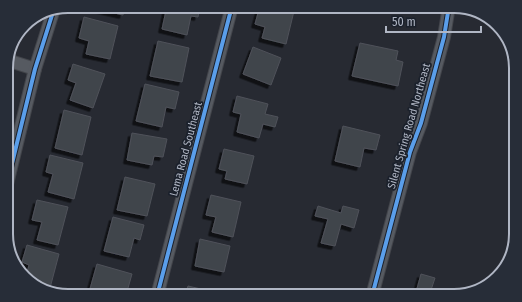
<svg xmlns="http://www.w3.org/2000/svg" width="522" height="302" font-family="'Fira Sans Condensed',sans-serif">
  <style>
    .building { fill: #41444b; stroke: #4f525a; filter: url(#shadow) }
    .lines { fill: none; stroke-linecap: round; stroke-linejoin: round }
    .minor-casing { stroke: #43454b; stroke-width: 14 }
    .minor { stroke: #565a61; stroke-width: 12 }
    .cycleway-casing { stroke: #1b212c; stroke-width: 6 }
    .cycleway { stroke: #5a9eea; stroke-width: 4 }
    .labels { text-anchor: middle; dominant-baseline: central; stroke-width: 3.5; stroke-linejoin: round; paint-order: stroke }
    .street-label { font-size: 11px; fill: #b0b6c4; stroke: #1b212c }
    .rim { fill: none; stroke: #b0b6c4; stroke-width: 2 }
  </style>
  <defs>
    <filter id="shadow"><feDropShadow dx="-3.5" dy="3.5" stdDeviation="0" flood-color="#0009"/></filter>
  </defs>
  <rect width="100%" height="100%" fill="#272a32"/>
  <g class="building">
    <polygon points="93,6 125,6 123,15 93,8"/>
    <polygon points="167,6 200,6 198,17 191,16 187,35 162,29"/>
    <polygon points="260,6 274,6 294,11 286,44 262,38 265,27 255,24"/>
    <polygon points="84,17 118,26 110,59 86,54 89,41 79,38"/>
    <polygon points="158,41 189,48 182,82 150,76"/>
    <polygon points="360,43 398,51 396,60 403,62 398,86 352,76"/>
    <polygon points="253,47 281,58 271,85 243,74"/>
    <polygon points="73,64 105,74 93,108 70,100 76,83 68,80"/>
    <polygon points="145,84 179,92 175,109 166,107 162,127 136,121"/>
    <polygon points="237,96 268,104 265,114 278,117 275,127 263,124 259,138 237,132 241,114 233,112"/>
    <polygon points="64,110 91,117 82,155 55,148"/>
    <polygon points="343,126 380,135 376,150 364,148 360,167 335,161"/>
    <polygon points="132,133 167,139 163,157 154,156 152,165 127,160"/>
    <polygon points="224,149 254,156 247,184 225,179 227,171 219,169"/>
    <polygon points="50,155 83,163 74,199 48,192 53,174 46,172"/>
    <polygon points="125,177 155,184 147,216 117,210"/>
    <polygon points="211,195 241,202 233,237 212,232 216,217 206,215"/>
    <polygon points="37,200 68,207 58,245 37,240 42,222 32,220"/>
    <polygon points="318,206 341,213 343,206 359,210 354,228 341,224 335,246 321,243 328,219 315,216"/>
    <polygon points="113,217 144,225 140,240 134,238 129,257 104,251"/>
    <polygon points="200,239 230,246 224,272 195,266"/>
    <polygon points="27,245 59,254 50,288 32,283 26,277 29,265 22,262"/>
    <polygon points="97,264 132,274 126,295 118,293 117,296 88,296"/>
    <polygon points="421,274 435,278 430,293 440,296 415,296"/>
    <polygon points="188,286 218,293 218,296 185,296"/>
    <polygon points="294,291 308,296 292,296"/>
  </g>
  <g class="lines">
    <defs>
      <g id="minor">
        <polyline points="7,60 35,69"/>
        <polyline points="7,184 35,69 53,12"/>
        <polyline points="157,296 232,6"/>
        <polyline points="372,296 410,152 421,123 444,37 449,6"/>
      </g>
    </defs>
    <use href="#minor" class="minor-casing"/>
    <use href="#minor" class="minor"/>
    <defs>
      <g id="cycleway">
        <polyline points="7,184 35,69 53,12"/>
        <polyline points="157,296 232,6"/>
        <polyline points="372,296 410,152 421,123 444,37 449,6"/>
      </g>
    </defs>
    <use href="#cycleway" class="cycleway-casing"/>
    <use href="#cycleway" class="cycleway"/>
  </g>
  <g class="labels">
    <g class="street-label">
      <text transform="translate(409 126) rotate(-74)">Silent Spring Road Northeast</text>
      <text transform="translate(186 149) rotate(-75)">Lema Road Southeast</text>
    </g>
  </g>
  <path d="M0 0H522V302H0ZM68 13H454A55 55 0 0 1 509 68V234A55 55 0 0 1 454 289H68A55 55 0 0 1 13 234V68A55 55 0 0 1 68 13Z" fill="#272d38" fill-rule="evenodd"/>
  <path class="rim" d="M68 13H454A55 55 0 0 1 509 68V234A55 55 0 0 1 454 289H68A55 55 0 0 1 13 234V68A55 55 0 0 1 68 13Z"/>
  <path d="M386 26v6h95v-6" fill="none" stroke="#b0b6c4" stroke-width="2"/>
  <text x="392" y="26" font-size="12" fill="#b0b6c4" stroke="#1b212c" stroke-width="3" paint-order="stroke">50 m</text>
</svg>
